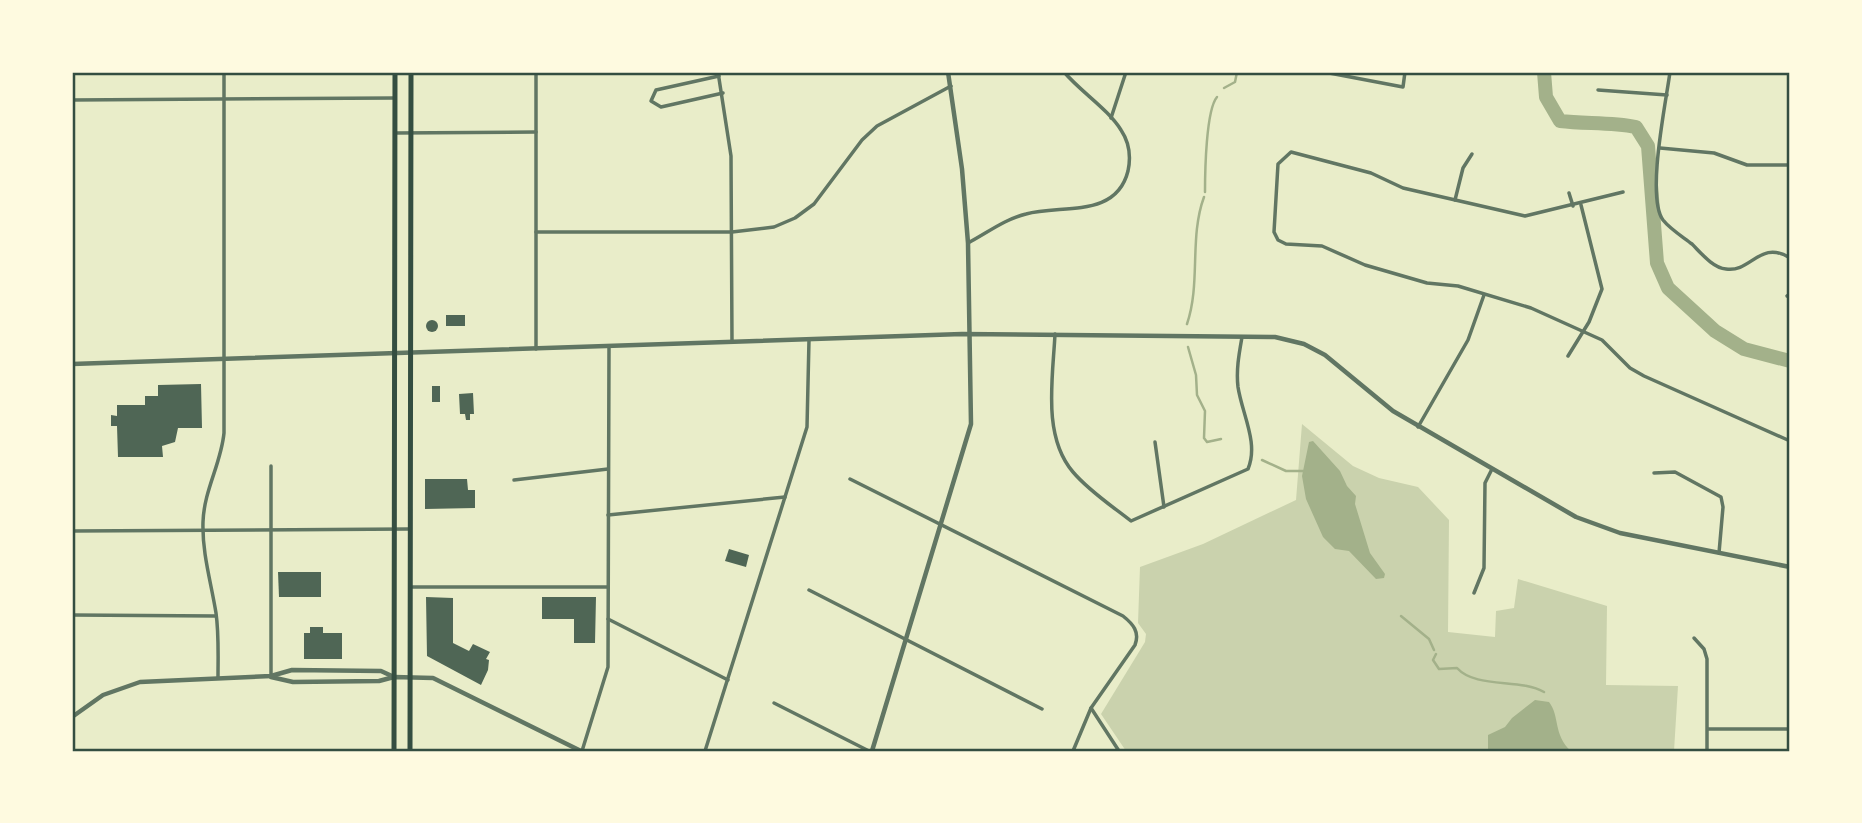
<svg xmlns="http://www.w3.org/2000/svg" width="1862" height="823" font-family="'DejaVu Sans',sans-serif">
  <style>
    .green { fill: #cad2ad }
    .water { fill: #a3b18a }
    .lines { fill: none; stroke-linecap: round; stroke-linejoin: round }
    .stream { stroke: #a3b18a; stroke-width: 2.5 }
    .river { stroke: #a3b18a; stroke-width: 14 }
    .building { fill: #4f6655 }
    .minor { stroke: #617663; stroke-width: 3.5 }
    .tertiary { stroke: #617663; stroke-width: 4.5 }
    .primary { stroke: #344e41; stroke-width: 5 }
    .neatline { fill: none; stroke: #344e41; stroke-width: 2.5 }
  </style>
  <rect width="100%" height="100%" fill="#e9edc9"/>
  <polygon class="green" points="1302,424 1353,466 1379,478 1418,487 1449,520 1448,632 1495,637 1496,611 1514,608 1518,579 1607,606 1606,685 1678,686 1674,751 1126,751 1101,714 1145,642 1146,634 1138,623 1140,567 1203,544 1296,500"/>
  <g class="water">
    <polygon points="1313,441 1340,471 1347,486 1356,496 1355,504 1370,553 1385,574 1384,578 1376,579 1349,551 1335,549 1323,537 1306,499 1302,476 1309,442"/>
    <path d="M1535,700L1549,702C1560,716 1553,735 1571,751H1488V735L1505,727L1512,718Z"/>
  </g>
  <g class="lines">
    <g class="stream">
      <polyline points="1224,88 1235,82 1237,72"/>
      <path d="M1205,192C1205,172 1206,110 1217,97"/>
      <path d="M1187,324C1201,283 1189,238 1204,197"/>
      <polyline points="1188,347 1196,375 1197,395 1205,411 1204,438 1207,442 1221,439"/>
      <polyline points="1262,460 1286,471 1303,471"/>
      <polyline points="1401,616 1429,639 1434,650"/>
      <path d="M1436,654L1433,660L1439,669L1457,668C1476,689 1520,678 1544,692"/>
    </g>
    <path class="river" d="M1544,72L1546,97L1560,121C1585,124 1611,122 1636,127L1648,146L1657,263L1668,288L1715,331L1744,349L1790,361"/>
  </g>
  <g class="building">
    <rect x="446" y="315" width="19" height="11"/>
    <circle cx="432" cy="326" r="6"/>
    <polygon points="201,384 202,428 178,428 175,442 162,446 163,457 118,457 117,426 111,426 111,415 117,416 117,405 145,405 145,396 158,396 158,385"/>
    <rect x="432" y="386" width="8" height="16"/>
    <polygon points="473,393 474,414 470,414 470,420 466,420 465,414 460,414 459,394"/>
    <polygon points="425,479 467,479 468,490 475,490 475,508 425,509"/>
    <polygon points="729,549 749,555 746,567 725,561"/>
    <polygon points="278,572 321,572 321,597 279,597"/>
    <polygon points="426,597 453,598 453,643 469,651 473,644 490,652 486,659 489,660 488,670 481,685 427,656"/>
    <polygon points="542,597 596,597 595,643 574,643 574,619 542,619"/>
    <polygon points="310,627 323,627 323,633 342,633 342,659 304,659 304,633 310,633"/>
  </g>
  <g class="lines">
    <g class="minor">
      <polyline points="718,72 731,156 732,342"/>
      <polyline points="1324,72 1403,87 1405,72"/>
      <path d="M1670,72C1666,102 1646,197 1663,220C1670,229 1683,237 1692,244C1701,253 1713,268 1726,269C1751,273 1760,239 1790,258"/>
      <polyline points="719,76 656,90 651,101 661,107 723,93"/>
      <polyline points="1598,90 1667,95"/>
      <polyline points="72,100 395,98"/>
      <polyline points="1111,118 1126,72"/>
      <polyline points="395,133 536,132"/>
      <polyline points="1660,148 1714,153 1747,165 1790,165"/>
      <polyline points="1623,192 1525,216 1403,188 1371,173 1291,152 1278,164 1274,232 1278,240 1286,244 1322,246 1365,265 1427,283 1458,286 1531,308 1602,340 1630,368 1644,376 1790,441"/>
      <polyline points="1569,193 1573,206"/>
      <polyline points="1455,200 1463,168 1472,154"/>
      <polyline points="536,232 732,232 774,227 795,218 814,204 862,140 877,126 951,86"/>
      <path d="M968,243C987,233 1005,219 1026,214C1061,204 1116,219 1128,171C1131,157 1129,142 1121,130C1108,109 1081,92 1064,72"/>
      <polyline points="1787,296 1790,294"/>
      <path d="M1055,334C1053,377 1042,436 1073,472C1089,491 1112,506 1131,521L1248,469C1259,443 1242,414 1238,387C1236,370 1239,354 1242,337"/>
      <polyline points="536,349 536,72"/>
      <polyline points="1568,356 1589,322 1602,289 1581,205"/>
      <polyline points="1418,427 1468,340 1484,295"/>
      <polyline points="1155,442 1164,507"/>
      <polyline points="271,466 271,676"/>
      <polyline points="1654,473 1675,472 1721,497 1723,507 1719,553"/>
      <path d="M850,479L1123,616C1133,624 1140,632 1135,645L1091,708L1073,751"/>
      <polyline points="514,480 608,469"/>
      <polyline points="608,515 785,497"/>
      <polyline points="72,531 409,529"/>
      <polyline points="410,587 608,587"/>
      <polyline points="809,590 1042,709"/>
      <polyline points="1474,593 1484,568 1485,483 1492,469"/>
      <polyline points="72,615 216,616"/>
      <polyline points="608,619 728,680"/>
      <polyline points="1694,638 1704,649 1707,659 1707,751"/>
      <path d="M218,677C218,656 219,634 216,613C211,582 202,553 203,522C204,490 221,464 224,433V72"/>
      <polyline points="774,703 869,751"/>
      <polyline points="1091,708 1119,751"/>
      <polyline points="1708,729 1790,729"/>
      <polyline points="582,751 608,667 609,347"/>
      <polyline points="705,751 807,427 809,340"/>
    </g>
    <g class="tertiary">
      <polyline points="72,364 962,334 1275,337 1304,344 1325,355 1393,411 1576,517 1620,533 1790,567"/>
      <polyline points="271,677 293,682 379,681 394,677 433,678 581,751"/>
      <polyline points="72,717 103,695 140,682 271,676 292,670 381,671 394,677"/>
      <polyline points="872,751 971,424 968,243 962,169 948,72"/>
    </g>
    <g class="primary">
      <polyline points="394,751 395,72"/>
      <polyline points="410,751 411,72"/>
    </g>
  </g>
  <rect width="1862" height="823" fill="none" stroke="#fefae0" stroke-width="147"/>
  <rect x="74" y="74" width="1714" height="676" class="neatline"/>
</svg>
